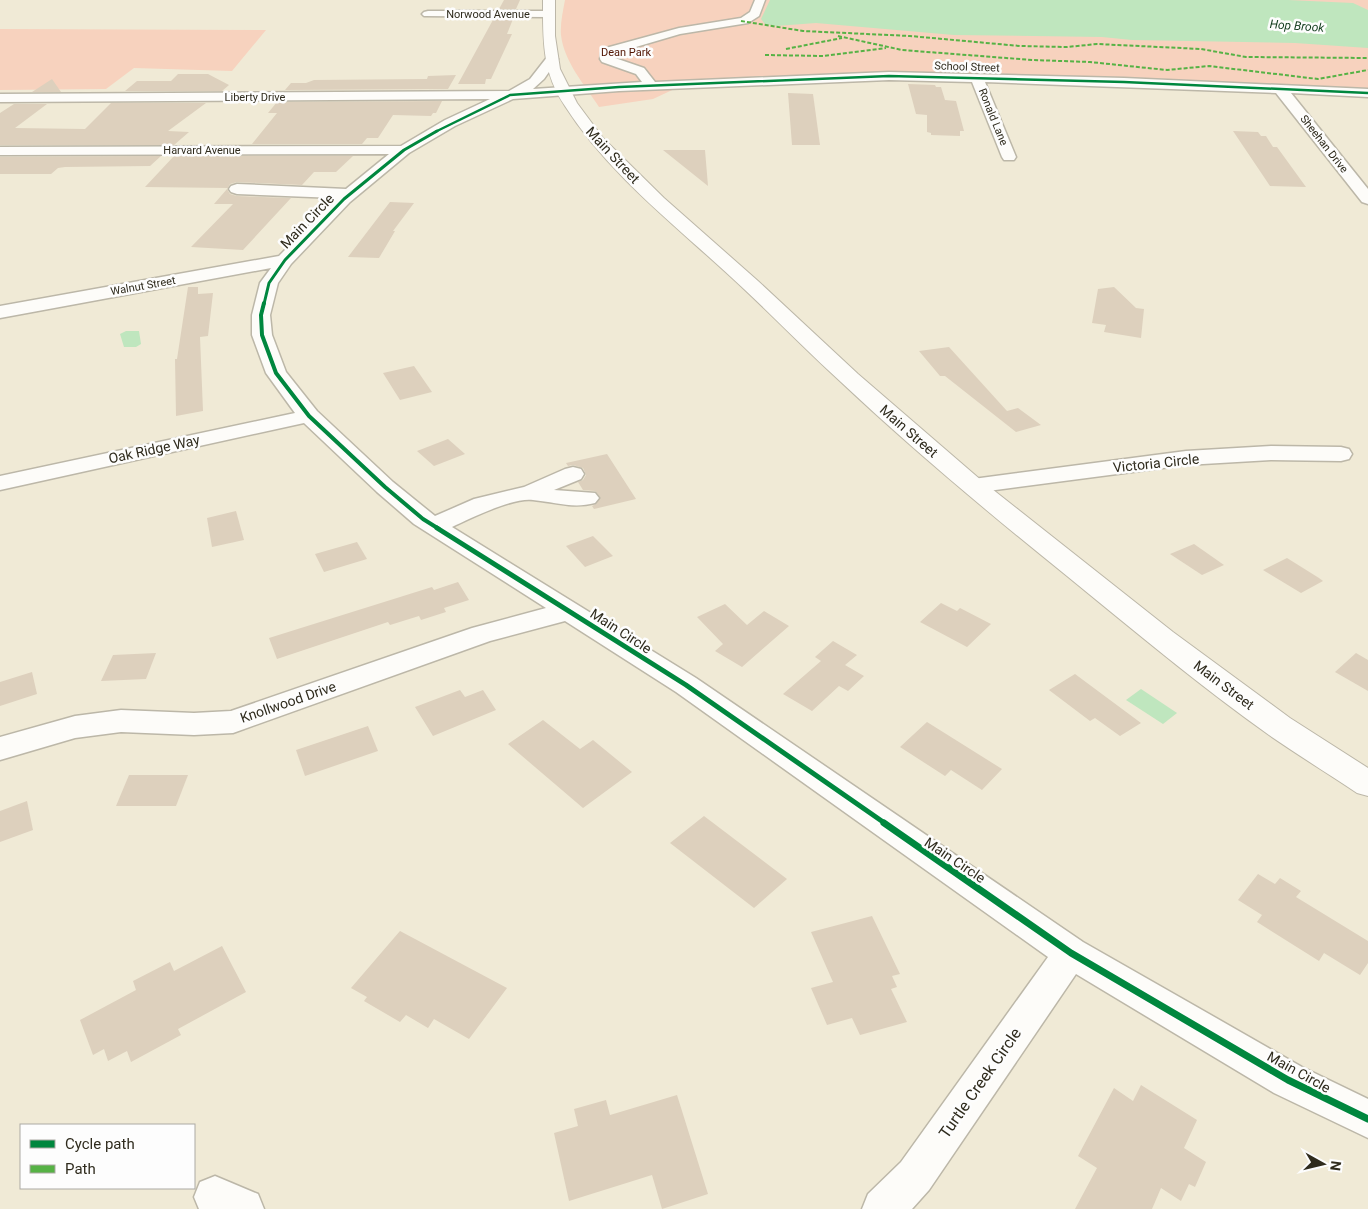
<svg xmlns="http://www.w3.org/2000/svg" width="1368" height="1209" font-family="Roboto,sans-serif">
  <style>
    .green { fill: #f7d2be }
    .water { fill: #bfe6be }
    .building { fill: #ddd0bd }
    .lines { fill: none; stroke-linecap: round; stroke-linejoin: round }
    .minor-casing { stroke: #bcb7a8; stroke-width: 3 }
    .major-casing { stroke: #bcb7a8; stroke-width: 2 }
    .minor { fill: #fdfcf9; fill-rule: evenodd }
    .major { fill: #fdfcf9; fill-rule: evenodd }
    .quiet { stroke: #56b245; stroke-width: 2; stroke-dasharray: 4 2; stroke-linecap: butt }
    .cycleway-far4-casing { stroke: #fdfdfd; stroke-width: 4 }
    .cycleway-far3-casing { stroke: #fdfdfd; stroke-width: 5 }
    .cycleway-far2-casing { stroke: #fdfdfd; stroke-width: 6 }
    .cycleway-far1-casing { stroke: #fdfdfd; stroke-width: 8 }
    .cycleway-casing { stroke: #fdfdfd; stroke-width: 10 }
    .cycleway-far4 { stroke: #00873e; stroke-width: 2.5 }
    .cycleway-far3 { stroke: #00873e; stroke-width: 3 }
    .cycleway-far2 { stroke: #00873e; stroke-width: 4 }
    .cycleway-far1 { stroke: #00873e; stroke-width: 5 }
    .cycleway { stroke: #00873e; stroke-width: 7 }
    .labels { text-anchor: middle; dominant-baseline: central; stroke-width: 5; stroke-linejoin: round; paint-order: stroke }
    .far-street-label { font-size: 11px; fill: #2f2b1d; stroke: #fdfdfd }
    .far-park-label { font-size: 11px; fill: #501300; stroke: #fdfdfd }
    .far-water-label { font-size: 12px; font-style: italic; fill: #113b1c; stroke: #fdfdfd }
    .street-label { font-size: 14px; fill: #2f2b1d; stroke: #fdfdfd }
    .near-street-label { font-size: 16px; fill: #2f2b1d; stroke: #fdfdfd }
  </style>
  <rect width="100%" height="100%" fill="#f0ead6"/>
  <g class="green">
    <path d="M565,0H1368V92L945,75L683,85L653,99L599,107C585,85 564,62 561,35C560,24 563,11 565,0Z"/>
    <polygon points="0,29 266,30 232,71 134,68 106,89 0,90"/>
  </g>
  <g class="water">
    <polygon points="770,0 1288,0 1353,3 1368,10 1368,48 1295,43 1132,40 1102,37 954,35 816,23 776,26 765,24 761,19"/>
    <polygon points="126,331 139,331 141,344 136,347 124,347 120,334"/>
    <polygon points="1141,689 1177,713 1163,724 1126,700"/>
  </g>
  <g class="building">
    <polygon points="504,0 520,0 516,9 499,9"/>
    <polygon points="494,18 513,19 507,34 512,34 491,79 486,79 485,84 458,84"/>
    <polygon points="178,74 208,74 229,85 222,91 125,91 137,81 171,81"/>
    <polygon points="456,75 448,89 285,90 291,83 306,83 314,80 427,79 428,76"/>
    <polygon points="52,79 61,92 32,92"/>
    <polygon points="908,84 935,85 936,87 941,87 945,100 956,101 964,131 960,131 960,136 931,135 931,133 927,132 927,115 916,114"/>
    <polygon points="788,93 813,94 820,145 792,145"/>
    <polygon points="442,101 436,113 433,113 431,116 393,115 378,138 367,138 362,144 252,144 277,113 268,113 277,102"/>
    <polygon points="111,103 206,103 168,131 189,132 174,145 0,145 0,113 14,104 47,104 15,128 85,129"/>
    <polygon points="1233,131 1258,132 1261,136 1266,136 1273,147 1277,147 1306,187 1270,186"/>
    <polygon points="663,150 705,150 708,186"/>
    <polygon points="161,156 150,166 65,167 58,168 51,174 0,174 0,157"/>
    <polygon points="174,156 353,156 336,172 314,172 302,185 237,182 230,184 228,188 145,187"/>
    <polygon points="227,189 230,194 237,196 291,198 243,250 191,247 233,204 214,204"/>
    <polygon points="390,202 414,203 393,231 395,231 379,258 348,257"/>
    <polygon points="188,287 198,287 198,294 213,293 208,336 200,337 203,411 176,416 175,359 177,359"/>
    <polygon points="1114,287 1136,308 1144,309 1141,338 1104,332 1106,325 1092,323 1098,289"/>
    <polygon points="949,347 1007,411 1018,408 1041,425 1016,432 945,376 940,376 919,351"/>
    <polygon points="414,366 432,392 400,400 383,373"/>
    <polygon points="448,439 465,454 434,466 417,451"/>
    <polygon points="607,454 636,499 594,509 592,506 596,504 600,497 595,491 583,490 578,482 583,480 586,475 583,468 573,465 568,466 566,463"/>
    <polygon points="236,511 244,540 212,547 207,518"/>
    <polygon points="593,536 613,556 585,567 566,546"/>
    <polygon points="357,542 367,559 324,572 315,554"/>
    <polygon points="1194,544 1224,565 1202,575 1170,554"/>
    <polygon points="1287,558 1319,578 1323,581 1301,593 1263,570"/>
    <polygon points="458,582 469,600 444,608 446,612 421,620 419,616 390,625 388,622 277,659 269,638 432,587 434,590"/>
    <polygon points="941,603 957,611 960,608 991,624 967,647 920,622"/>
    <polygon points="725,604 747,625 764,611 789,626 742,667 715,651 723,644 697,617"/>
    <polygon points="833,641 857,655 845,665 864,676 848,691 839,686 812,711 783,694 821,661 815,657"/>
    <polygon points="156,653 146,679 101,681 113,655"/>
    <polygon points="1356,653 1368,660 1368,691 1335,672"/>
    <polygon points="32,672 37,694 0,706 0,682"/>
    <polygon points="1075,674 1141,723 1120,736 1095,718 1090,721 1049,690"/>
    <polygon points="460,690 465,697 483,690 496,710 433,736 415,707"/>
    <polygon points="543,720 580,749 593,740 632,772 583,808 508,744"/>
    <polygon points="927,722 1002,769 982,790 951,770 945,776 900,747"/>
    <polygon points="368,726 378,751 305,776 296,750"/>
    <polygon points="129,775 188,775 176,806 116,806"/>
    <polygon points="27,801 33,830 0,842 0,811"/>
    <polygon points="704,816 787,879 754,908 670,843"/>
    <polygon points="1258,874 1275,884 1280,878 1301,891 1296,897 1368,941 1368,963 1360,975 1324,953 1319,961 1257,922 1262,915 1238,900"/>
    <polygon points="872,916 900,974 892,976 897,987 891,989 907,1022 860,1035 852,1018 827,1025 811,988 833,982 811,932"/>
    <polygon points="400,931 507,988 469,1039 434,1019 428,1028 406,1015 400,1022 364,1001 367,997 351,988"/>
    <polygon points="222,946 246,992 178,1029 181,1035 131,1062 127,1051 108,1061 104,1049 93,1055 80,1020 136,990 133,981 170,962 174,971"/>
    <polygon points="1141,1085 1197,1120 1184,1148 1206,1162 1195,1187 1189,1184 1181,1201 1161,1188 1152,1209 1075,1209 1097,1168 1078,1156 1114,1088 1133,1101"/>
    <polygon points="677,1095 708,1194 662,1209 652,1175 569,1201 554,1133 578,1126 574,1109 606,1100 610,1115"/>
  </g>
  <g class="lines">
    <defs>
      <g id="minor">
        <path d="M755,0H765L759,16L748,23L680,34L612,54V57L644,68L655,82L889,72L1124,78L1368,89V97L1291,93L1368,189V204L1362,202L1276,93L985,82L1016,157L1014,160H1004L1002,157L972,82L889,80L619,91L513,99L455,126L409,153L350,202L291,264L278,283L270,315L272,335L286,372L317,411L393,482L435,516L474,499L524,487L565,469L573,467L581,469L584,474L581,479L554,490L595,493L599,498L595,503C573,509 555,502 533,500C514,497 471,518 452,527L696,678L1083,942L1302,1067L1368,1099V1138L1274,1093L1076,974L929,1190L912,1209H862L868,1194L901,1162L1048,957L676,692L565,621L490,641L233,733L194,735L121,732L75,738L0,760V737L75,716L121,710L194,713L231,711L472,628L546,608L414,524L377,492L304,423L0,490V476L295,413L266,373L252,335V315L260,283L271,268L0,318V306L279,256L336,198L237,194L231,192L229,189L231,186L237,184L346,189L389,154L0,155V147L401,146L445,120L490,99L0,102V94L509,91L530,79L548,56L552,55L558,59L544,79L533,89L642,82L636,74L602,62L600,59L602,49L679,28L741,18L750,12Z"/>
        <polygon points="428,11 548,11 554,14 548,17 424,16 422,14 424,12"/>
        <polygon points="1271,446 1341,447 1349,449 1352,454 1349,459 1341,461 1271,460 1186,465 973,493 965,491 961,486 965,481 973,479 1186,451"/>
        <polygon points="215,1176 258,1194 264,1209 199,1209 194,1197 200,1182"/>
      </g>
      <path id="major" d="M543,0H555V36L560,69L577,103L603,138L664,198L758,281L858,374L982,481L1173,632L1290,718L1368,768V796L1357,793C1327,773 1298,755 1269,735C1199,685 1133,630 1067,576C990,514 913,450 841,382C808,352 777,320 744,289C683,231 611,178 565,106C542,72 543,40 543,0Z"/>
    </defs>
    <use href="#minor" class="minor-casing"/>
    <use href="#major" class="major-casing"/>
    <use href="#minor" class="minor"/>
    <use href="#major" class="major"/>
    <g class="quiet">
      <polyline points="741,21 803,31 910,36 1020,46 1067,47 1097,44 1201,49 1246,57 1368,58"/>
      <polyline points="838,36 902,50 1032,60 1090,62 1167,70 1209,66 1318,79 1368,70"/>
      <polyline points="786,49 842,38"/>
      <polyline points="765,55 823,56 886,48"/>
    </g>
    <defs>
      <polyline id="cycleway-far4" points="435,132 510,95 619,87 889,76 1124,82 1368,93"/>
      <polyline id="cycleway-far3" points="264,304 269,283 285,260 344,199 404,150 437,131"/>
      <polyline id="cycleway-far2" points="264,303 261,315 262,335 276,373 309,416 385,487 423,519 439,529"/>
      <polyline id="cycleway-far1" points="437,528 686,685 886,824"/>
      <polyline id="cycleway" points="884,823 1071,953 1288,1080 1368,1119"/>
    </defs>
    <use href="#cycleway-far4" class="cycleway-far4-casing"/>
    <use href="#cycleway-far3" class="cycleway-far3-casing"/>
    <use href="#cycleway-far2" class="cycleway-far2-casing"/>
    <use href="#cycleway-far1" class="cycleway-far1-casing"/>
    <use href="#cycleway" class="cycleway-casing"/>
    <use href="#cycleway-far4" class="cycleway-far4"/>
    <use href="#cycleway-far3" class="cycleway-far3"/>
    <use href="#cycleway-far2" class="cycleway-far2"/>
    <use href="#cycleway-far1" class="cycleway-far1"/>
    <use href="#cycleway" class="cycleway"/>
  </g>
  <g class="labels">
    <g class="far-street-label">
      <text x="488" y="14">Norwood Avenue</text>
      <text transform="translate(967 67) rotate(2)">School Street</text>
      <text x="255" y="97">Liberty Drive</text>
      <text transform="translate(993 117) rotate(68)">Ronald Lane</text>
      <text transform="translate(1324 144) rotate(52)">Sheehan Drive</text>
      <text x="202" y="150">Harvard Avenue</text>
      <text transform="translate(143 286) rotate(-10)">Walnut Street</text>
    </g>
    <g class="far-park-label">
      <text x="626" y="52">Dean Park</text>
    </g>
    <g class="far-water-label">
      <text transform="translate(1297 26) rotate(4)">Hop Brook</text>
    </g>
    <g class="street-label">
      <text transform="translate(613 155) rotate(47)">Main Street</text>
      <text transform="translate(307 221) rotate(-46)">Main Circle</text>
      <text transform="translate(909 431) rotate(41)">Main Street</text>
      <text transform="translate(154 449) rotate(-12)">Oak Ridge Way</text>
      <text transform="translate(1156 463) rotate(-6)">Victoria Circle</text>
      <text transform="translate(621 631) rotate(33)">Main Circle</text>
      <text transform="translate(1224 685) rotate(37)">Main Street</text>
      <text transform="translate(288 702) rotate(-19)">Knollwood Drive</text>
      <text transform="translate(955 860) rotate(34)">Main Circle</text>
      <text transform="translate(1299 1072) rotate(29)">Main Circle</text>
    </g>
    <g class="near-street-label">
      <text transform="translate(980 1083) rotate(-55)">Turtle Creek Circle</text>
    </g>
  </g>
  <rect x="20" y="1124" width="175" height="65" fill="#fdfdfd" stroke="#aba9a3"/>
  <rect x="30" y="1140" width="25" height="8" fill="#00873e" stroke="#aba9a3"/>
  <text x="65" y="1149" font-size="15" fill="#2f2b1d">Cycle path</text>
  <rect x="30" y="1165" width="25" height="8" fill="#56b245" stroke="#aba9a3"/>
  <text x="65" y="1174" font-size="15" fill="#2f2b1d">Path</text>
  <g transform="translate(1323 1164) rotate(98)" stroke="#fdfdfd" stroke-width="4" paint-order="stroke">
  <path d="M0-4L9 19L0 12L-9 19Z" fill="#2f2b1d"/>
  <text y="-8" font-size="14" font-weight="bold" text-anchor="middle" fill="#2f2b1d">N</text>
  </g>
</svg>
